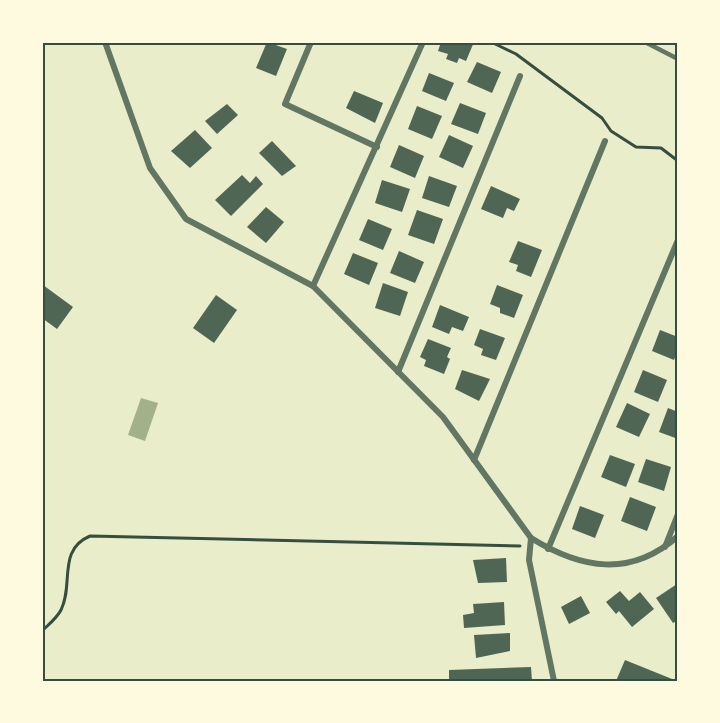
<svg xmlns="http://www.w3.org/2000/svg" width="720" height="723" font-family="'Space Grotesk',sans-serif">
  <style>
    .water { fill: #a3b18a }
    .building { fill: #4f6655 }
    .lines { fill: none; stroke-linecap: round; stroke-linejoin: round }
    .path { stroke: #344e41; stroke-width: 3 }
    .service { stroke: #617663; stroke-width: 4.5 }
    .minor { stroke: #617663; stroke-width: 6 }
    .neatline { fill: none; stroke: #344e41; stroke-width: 2 }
  </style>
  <rect width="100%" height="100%" fill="#e9edc9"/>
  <polygon class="water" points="141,398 158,403 145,441 128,435"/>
  <g class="building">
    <polygon points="267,42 287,49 276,76 256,68"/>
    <polygon points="441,42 474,42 466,61 459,58 457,63 446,59 448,54 438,51"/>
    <polygon points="477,62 501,72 492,93 467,82"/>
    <polygon points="429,73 454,83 446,101 422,91"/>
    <polygon points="354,91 383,103 375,123 346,108"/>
    <polygon points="460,103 486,113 478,134 451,124"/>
    <polygon points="227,104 238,115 217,134 205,121"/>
    <polygon points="417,106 442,116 432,139 408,129"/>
    <polygon points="195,130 212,148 190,168 171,151"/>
    <polygon points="449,135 473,146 463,168 439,157"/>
    <polygon points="272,141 296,166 282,176 259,153"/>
    <polygon points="399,145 424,156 415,178 390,167"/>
    <polygon points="242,175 250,183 256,176 263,184 231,216 215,200"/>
    <polygon points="429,176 457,186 449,207 422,198"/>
    <polygon points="382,180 410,189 402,212 375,203"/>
    <polygon points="491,186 520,199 514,211 507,208 503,218 481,209"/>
    <polygon points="266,207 284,222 266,243 247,227"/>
    <polygon points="417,210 443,219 434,244 408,235"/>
    <polygon points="368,219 392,229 383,250 359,240"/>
    <polygon points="518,241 542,250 531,277 516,271 518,265 509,262"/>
    <polygon points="399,251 424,262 415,283 390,273"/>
    <polygon points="353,253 378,263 369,285 344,274"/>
    <polygon points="383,283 408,292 400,316 375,308"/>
    <polygon points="43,285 73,307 57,329 42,318"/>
    <polygon points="497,285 523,295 514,318 500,313 500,308 490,304"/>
    <polygon points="216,295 237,310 214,343 193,328"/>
    <polygon points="440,305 469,317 463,331 452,327 449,334 432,327"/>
    <polygon points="480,329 505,338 496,360 481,355 483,349 474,345"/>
    <polygon points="660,330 678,337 678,351 674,360 652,351"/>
    <polygon points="428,339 451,348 447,357 450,359 444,374 424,366 426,360 420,357"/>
    <polygon points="462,370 490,379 479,401 455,389"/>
    <polygon points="643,370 667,380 658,402 634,392"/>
    <polygon points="627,403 650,414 639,437 616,427"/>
    <polygon points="668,408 678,412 678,439 659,432"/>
    <polygon points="610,455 635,464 626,487 601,477"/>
    <polygon points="646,459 671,467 664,491 638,482"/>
    <polygon points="630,497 656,507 647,531 621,521"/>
    <polygon points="580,506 604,515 595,538 572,529"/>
    <polygon points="506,558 507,582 478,583 473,560"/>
    <polygon points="677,584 678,620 673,623 656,598"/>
    <polygon points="620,591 629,601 640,592 654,609 632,627 619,611 616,614 606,602"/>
    <polygon points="581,596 590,613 569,624 561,607"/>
    <polygon points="504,602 505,625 464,628 463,615 474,613 473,604"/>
    <polygon points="510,633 510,651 476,658 474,635"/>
    <polygon points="625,660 677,681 616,681"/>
    <polygon points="531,667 532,681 449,681 449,670"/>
  </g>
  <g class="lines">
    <g class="path">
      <polyline points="491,42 516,54 602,118 611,131 636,147 661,148 678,161"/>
      <path d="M42,631C48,625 57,618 61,610C74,584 57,550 90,536L520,546"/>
    </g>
    <polyline class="service" points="645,42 678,59"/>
    <g class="minor">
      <path d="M105,42L150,168L186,219L313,286L443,417L531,538C581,569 631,578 678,536"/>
      <polyline points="311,42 285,104 377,147"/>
      <polyline points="313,286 423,42"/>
      <polyline points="398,372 520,76"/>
      <polyline points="474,460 605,141"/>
      <polyline points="531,538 529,560 554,681"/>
      <polyline points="665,547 678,514"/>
      <polyline points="548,549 678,240"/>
    </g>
  </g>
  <rect width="720" height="723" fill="none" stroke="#fefae0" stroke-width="87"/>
  <rect x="44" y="44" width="632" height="636" class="neatline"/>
</svg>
